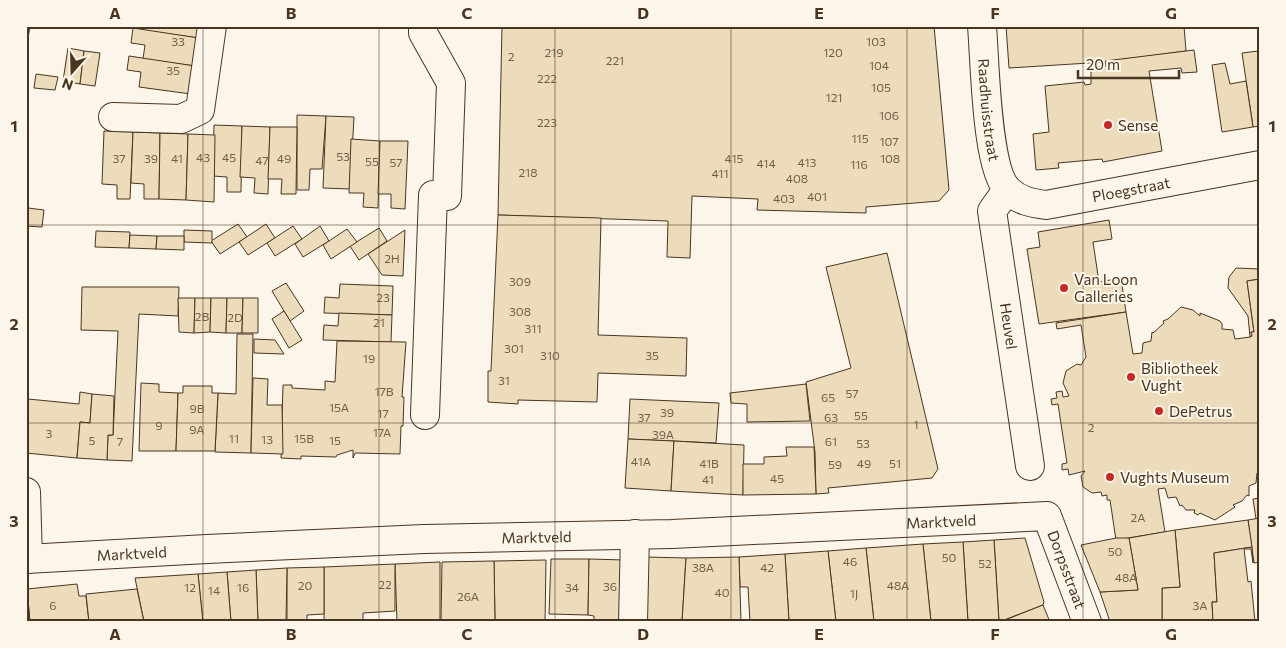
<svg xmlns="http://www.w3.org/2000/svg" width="1286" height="648" font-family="Commissioner,sans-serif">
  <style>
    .building { fill: #ecdcbc; stroke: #4a3520 }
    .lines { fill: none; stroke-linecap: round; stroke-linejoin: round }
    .minor-casing { stroke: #4a3520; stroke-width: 30 }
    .minor { stroke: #fbf6e9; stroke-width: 28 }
    .grid { fill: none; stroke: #4a3520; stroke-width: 1; stroke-opacity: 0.55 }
    .poi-dot { fill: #c62828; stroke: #fbf6e9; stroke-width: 2 }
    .labels { text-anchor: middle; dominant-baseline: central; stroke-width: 4; stroke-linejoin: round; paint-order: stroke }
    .number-label { font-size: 12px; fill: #725f47 }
    .street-label { font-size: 15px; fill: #4a3520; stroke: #fbf6e9 }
    .poi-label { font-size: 15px; fill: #4a3520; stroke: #fbf6e9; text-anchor: start }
    .neatline { fill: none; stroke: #4a3520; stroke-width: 2 }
    .grid-label { font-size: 16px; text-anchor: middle; font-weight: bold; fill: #4a3520 }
  </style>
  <rect width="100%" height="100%" fill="#fbf6e9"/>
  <g class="building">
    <polygon points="26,26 30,26 26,51"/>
    <polygon points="133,26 200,26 199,38 147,31"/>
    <polygon points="502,26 934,26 949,190 939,201 866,207 866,213 757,210 758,199 692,196 690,258 667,257 668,221 498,215"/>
    <polygon points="1006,26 1184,26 1186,51 1105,62 1009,68"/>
    <polygon points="133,28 199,38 195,66 143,59 145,45 131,43"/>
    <polygon points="68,48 84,51 80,84 63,81"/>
    <polygon points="1194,50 1197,72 1182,73 1181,68 1149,71 1162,151 1103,162 1102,159 1058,163 1059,168 1036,170 1033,134 1049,132 1045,86 1084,82 1085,85 1091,84 1091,67 1106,66 1105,61"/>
    <polygon points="84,51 100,53 95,86 80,84"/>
    <polygon points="1258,51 1260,62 1260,126 1253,127 1242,53"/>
    <polygon points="129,56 195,66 191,94 139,87 141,72 127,70"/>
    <polygon points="1225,63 1230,84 1246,81 1253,127 1222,132 1212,65"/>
    <polygon points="36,74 58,77 55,90 34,88"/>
    <polygon points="297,115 326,116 322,169 310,169 309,190 297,190"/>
    <polygon points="326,116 354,117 350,189 323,188"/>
    <polygon points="214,125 242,126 241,192 227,192 227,177 213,176"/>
    <polygon points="242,126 270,127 268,194 254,193 255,178 240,177"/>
    <polygon points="270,127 297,127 296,194 281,194 282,179 268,179"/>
    <polygon points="104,131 133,132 130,199 117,199 117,185 102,184"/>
    <polygon points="133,132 160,133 159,199 144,199 144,184 131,183"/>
    <polygon points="160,133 188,134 186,200 159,199"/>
    <polygon points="188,134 215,135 214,202 186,200"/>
    <polygon points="351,139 380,141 378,208 363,207 364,193 349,193"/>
    <polygon points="380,141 408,141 405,209 391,208 391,194 378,194"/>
    <polygon points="28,208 44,210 42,227 26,226 26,228"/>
    <polygon points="498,215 601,218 598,335 687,338 686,376 598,373 597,402 518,400 518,404 488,402 488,371 491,371"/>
    <polygon points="1109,220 1112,239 1093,242 1099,282 1121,278 1126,312 1039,324 1027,249 1040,247 1038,232"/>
    <polygon points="238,224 247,237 220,254 211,241"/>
    <polygon points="266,224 275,238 248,255 239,242"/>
    <polygon points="293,226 302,239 275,256 267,243"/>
    <polygon points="320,226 329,241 303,257 295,244"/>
    <polygon points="379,228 387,241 359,260 350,246"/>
    <polygon points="347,229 357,242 331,259 323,245"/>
    <polygon points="184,230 212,231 212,243 184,242"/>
    <polygon points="405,230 403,276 382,275 368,254"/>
    <polygon points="96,231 130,232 129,248 95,247"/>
    <polygon points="130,235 157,236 156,249 129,248"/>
    <polygon points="157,236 184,236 184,250 156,249"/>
    <polygon points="887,253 938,469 932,478 828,488 829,493 816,494 815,452 806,382 851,368 826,267"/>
    <polygon points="1236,268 1260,269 1260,279 1247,281 1254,332 1251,332 1252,336 1250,337 1248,316 1228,288 1229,277"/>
    <polygon points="1260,279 1260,473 1257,473 1256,483 1249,486 1249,496 1247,495 1242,501 1233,505 1235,507 1215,520 1200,513 1198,515 1194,513 1195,510 1186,510 1182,505 1180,506 1176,497 1168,498 1165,488 1158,489 1165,532 1116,540 1110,500 1107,500 1107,495 1102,496 1101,492 1092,493 1083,487 1081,476 1085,471 1069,475 1068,469 1062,470 1062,464 1067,463 1058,404 1052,405 1051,399 1057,398 1056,392 1062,391 1063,397 1069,396 1063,383 1066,371 1077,364 1081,365 1086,357 1081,325 1057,329 1056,323 1126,312 1133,354 1142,353 1143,343 1151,341 1152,332 1153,333 1164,323 1163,321 1168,319 1181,307 1193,310 1200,316 1200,313 1220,321 1222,324 1222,329 1233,330 1235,339 1250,337 1252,336 1251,332 1254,332 1247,281"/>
    <polygon points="286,283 304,311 290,321 272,291"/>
    <polygon points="340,284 393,286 392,315 324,313 325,297 339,298"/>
    <polygon points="82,287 179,287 178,316 139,314 132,461 107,460 108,435 113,435 118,331 81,330"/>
    <polygon points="178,298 195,298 194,333 179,332"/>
    <polygon points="195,298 211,298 210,332 194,333"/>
    <polygon points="211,298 227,298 226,333 210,332"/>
    <polygon points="227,298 243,298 242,333 226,333"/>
    <polygon points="243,298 258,298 258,333 242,333"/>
    <polygon points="284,311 302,340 289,348 272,319"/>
    <polygon points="339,313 392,315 391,342 323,340 324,325 338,326"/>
    <polygon points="237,334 253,334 251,453 215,452 218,393 236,394"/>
    <polygon points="254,339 275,340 284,354 254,353"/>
    <polygon points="337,341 406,342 402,397 404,397 403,426 401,426 400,454 355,453 353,458 353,450 337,455 336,457 301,456 301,459 281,458 283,385 292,385 292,388 325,390 325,381 335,382"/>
    <polygon points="253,378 268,379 267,405 282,405 283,454 251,453"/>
    <polygon points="141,383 159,384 159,392 178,393 176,451 139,451"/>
    <polygon points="806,384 810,421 747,422 747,404 731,403 730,393"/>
    <polygon points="183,386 212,386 212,393 218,393 215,451 176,451 178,393 183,393"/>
    <polygon points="80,392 92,394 90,423 80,422 77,458 26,453 28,399 79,404"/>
    <polygon points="92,394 114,396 113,435 108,435 107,460 77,458 80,422 90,423"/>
    <polygon points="630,399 719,403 716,443 628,439"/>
    <polygon points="628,439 674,441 671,491 625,488"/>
    <polygon points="674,441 744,445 743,495 671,491"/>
    <polygon points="786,447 814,447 816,494 743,495 743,464 764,464 764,457 787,456"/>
    <polygon points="1260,498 1260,518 1256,519 1253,499"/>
    <polygon points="1260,518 1260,562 1254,563 1248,520"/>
    <polygon points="1248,520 1252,547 1214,553 1217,602 1212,602 1213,622 1162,622 1162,588 1180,587 1175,530"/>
    <polygon points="1175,530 1180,587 1162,588 1162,622 1110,622 1100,592 1138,590 1129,538"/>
    <polygon points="1025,538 1044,602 1043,605 999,622 994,540"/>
    <polygon points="1116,538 1129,538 1138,590 1100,592 1081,545"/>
    <polygon points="994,540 999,622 968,622 963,542"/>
    <polygon points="963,542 968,622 931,622 923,544"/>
    <polygon points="923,544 931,622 874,622 866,548"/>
    <polygon points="1252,547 1253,563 1251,549 1244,549 1248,582 1251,581 1255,622 1213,622 1212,602 1217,602 1214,553"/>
    <polygon points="866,548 874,622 836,622 828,551"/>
    <polygon points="828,551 836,622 789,622 785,554"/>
    <polygon points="785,554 789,622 750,622 748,587 740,587 739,557"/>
    <polygon points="647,557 686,558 682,622 647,622"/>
    <polygon points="739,557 741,622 682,622 686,558"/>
    <polygon points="551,559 589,559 588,615 549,614"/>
    <polygon points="589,559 625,560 623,622 594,622 594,616 588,615"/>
    <polygon points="546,560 545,622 495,622 494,561"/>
    <polygon points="494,561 495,622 441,622 442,562"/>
    <polygon points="440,562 440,622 397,622 395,564"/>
    <polygon points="395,564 395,611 363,613 363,622 324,622 324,567"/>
    <polygon points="324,567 324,614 307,615 307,622 287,622 287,568"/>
    <polygon points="287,568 286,622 258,622 256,570"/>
    <polygon points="256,570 258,622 231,622 227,572"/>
    <polygon points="227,572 231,622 203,622 198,574"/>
    <polygon points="198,574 203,622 144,622 135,578"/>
    <polygon points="77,584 79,596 86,596 89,622 30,622 27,589"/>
    <polygon points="26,589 27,589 30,622 26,622"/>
    <polygon points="137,589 144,622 89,622 86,594"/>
    <polygon points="1043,605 1050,622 1000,622"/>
  </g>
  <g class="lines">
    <defs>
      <g id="minor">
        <polyline points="423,26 423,33 451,83 447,196 433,195 425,415"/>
        <path id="s1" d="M982,26C985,60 986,169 1008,190C1019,201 1032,203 1046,205L1260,165"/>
        <polyline points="113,117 181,119 200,110 212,26"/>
        <path id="s2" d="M1007,190L992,211L1030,466"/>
        <polyline points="26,492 28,559"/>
        <path id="s3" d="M26,559L207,549L424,539L672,534L1047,516L1087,622"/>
        <polyline points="633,622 635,534"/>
      </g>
    </defs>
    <use href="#minor" class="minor-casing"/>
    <use href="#minor" class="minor"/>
  </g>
  <path class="grid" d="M203,26V622M379,26V622M555,26V622M731,26V622M907,26V622M1083,26V622M26,225H1260M26,423H1260"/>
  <g class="poi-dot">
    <circle cx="1108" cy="125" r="5"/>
    <circle cx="1064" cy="288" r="5"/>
    <circle cx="1131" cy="377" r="5"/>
    <circle cx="1159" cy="411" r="5"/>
    <circle cx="1110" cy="477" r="5"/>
  </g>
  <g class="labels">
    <g class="number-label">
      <text x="178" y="41">33</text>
      <text x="876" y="41">103</text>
      <text x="554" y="52">219</text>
      <text x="833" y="52">120</text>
      <text x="511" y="56">2</text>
      <text x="615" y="60">221</text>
      <text x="879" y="65">104</text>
      <text x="173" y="70">35</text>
      <text x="547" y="78">222</text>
      <text x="881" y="87">105</text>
      <text x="834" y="97">121</text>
      <text x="889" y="115">106</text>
      <text x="547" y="122">223</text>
      <text x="860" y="138">115</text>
      <text x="889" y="141">107</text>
      <text x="343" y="156">53</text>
      <text x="203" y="157">43</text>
      <text x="229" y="157">45</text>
      <text x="119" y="158">37</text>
      <text x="151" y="158">39</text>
      <text x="177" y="158">41</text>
      <text x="284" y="158">49</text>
      <text x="734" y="158">415</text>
      <text x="890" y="158">108</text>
      <text x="262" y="160">47</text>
      <text x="372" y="161">55</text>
      <text x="396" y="162">57</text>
      <text x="807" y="162">413</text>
      <text x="766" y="163">414</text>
      <text x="859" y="164">116</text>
      <text x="528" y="172">218</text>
      <text x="720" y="173">411</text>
      <text x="797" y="178">408</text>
      <text x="817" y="196">401</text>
      <text x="784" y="198">403</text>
      <text x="392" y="258">2H</text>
      <text x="520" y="281">309</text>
      <text x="383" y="297">23</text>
      <text x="520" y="311">308</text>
      <text x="202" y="316">2B</text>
      <text x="235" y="317">2D</text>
      <text x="379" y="322">21</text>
      <text x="533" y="328">311</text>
      <text x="514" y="348">301</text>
      <text x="550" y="355">310</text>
      <text x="652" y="355">35</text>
      <text x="369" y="358">19</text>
      <text x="504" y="380">31</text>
      <text x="384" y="391">17B</text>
      <text x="852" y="393">57</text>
      <text x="828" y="397">65</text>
      <text x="339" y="407">15A</text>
      <text x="197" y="408">9B</text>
      <text x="667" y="412">39</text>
      <text x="383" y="413">17</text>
      <text x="861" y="415">55</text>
      <text x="644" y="417">37</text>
      <text x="831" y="417">63</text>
      <text x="916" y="424">1</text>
      <text x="159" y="425">9</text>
      <text x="1091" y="427">2</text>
      <text x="197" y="429">9A</text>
      <text x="382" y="432">17A</text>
      <text x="49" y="433">3</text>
      <text x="663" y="434">39A</text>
      <text x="234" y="438">11</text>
      <text x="304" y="438">15B</text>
      <text x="267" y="439">13</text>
      <text x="92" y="440">5</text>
      <text x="335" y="440">15</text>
      <text x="120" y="441">7</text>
      <text x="831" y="441">61</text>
      <text x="863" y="443">53</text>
      <text x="641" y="461">41A</text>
      <text x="709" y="463">41B</text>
      <text x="864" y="463">49</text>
      <text x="895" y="463">51</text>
      <text x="835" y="464">59</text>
      <text x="777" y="478">45</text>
      <text x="708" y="479">41</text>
      <text x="1138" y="517">2A</text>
      <text x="1115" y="551">50</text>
      <text x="949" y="557">50</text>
      <text x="850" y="561">46</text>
      <text x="985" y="563">52</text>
      <text x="703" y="567">38A</text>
      <text x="767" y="567">42</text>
      <text x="1126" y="577">48A</text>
      <text x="385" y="584">22</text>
      <text x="305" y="585">20</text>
      <text x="898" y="585">48A</text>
      <text x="610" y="586">36</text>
      <text x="190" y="587">12</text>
      <text x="243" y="587">16</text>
      <text x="572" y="587">34</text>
      <text x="214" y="590">14</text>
      <text x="722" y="592">40</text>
      <text x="854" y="593">1J</text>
      <text x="468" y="596">26A</text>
      <text x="53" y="605">6</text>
      <text x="1200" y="605">3A</text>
    </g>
    <g class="street-label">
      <text stroke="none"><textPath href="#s1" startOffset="84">Raadhuisstraat</textPath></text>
      <text stroke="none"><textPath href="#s1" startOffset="296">Ploegstraat</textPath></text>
      <text stroke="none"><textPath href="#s2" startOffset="142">Heuvel</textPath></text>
      <text stroke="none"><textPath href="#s3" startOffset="916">Marktveld</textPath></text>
      <text stroke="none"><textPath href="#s3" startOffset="511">Marktveld</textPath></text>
      <text stroke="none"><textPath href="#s3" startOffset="106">Marktveld</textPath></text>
      <text stroke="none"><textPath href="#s3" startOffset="1079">Dorpsstraat</textPath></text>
    </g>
    <g class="poi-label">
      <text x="1118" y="125">Sense</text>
      <text x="1074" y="279">Van Loon<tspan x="1074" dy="17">Galleries</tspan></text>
      <text x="1141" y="368">Bibliotheek<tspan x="1141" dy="17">Vught</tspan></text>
      <text x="1169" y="411">DePetrus</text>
      <text x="1120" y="477">Vughts Museum</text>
    </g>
  </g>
  <rect width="1286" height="648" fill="none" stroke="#fbf6e9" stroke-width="55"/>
  <g transform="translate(72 72) rotate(200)" stroke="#fbf6e9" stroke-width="4" paint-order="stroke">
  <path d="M0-4L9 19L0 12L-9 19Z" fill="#4a3520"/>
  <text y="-8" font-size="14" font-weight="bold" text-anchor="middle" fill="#4a3520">N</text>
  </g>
  <path d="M1078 70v8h101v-8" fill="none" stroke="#4a3520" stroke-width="2.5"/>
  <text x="1086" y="70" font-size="15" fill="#4a3520" stroke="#fbf6e9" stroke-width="4" paint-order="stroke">20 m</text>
  <rect x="28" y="28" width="1230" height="592" class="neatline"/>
  <g class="grid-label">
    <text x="115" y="19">A</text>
    <text x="291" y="19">B</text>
    <text x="467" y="19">C</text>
    <text x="643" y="19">D</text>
    <text x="819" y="19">E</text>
    <text x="995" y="19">F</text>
    <text x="1171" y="19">G</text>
    <text x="14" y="132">1</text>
    <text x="1272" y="132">1</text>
    <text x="14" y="330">2</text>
    <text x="1272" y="330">2</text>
    <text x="14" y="527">3</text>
    <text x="1272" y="527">3</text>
    <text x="115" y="640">A</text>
    <text x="291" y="640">B</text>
    <text x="467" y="640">C</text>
    <text x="643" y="640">D</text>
    <text x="819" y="640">E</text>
    <text x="995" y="640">F</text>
    <text x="1171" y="640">G</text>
  </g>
</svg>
